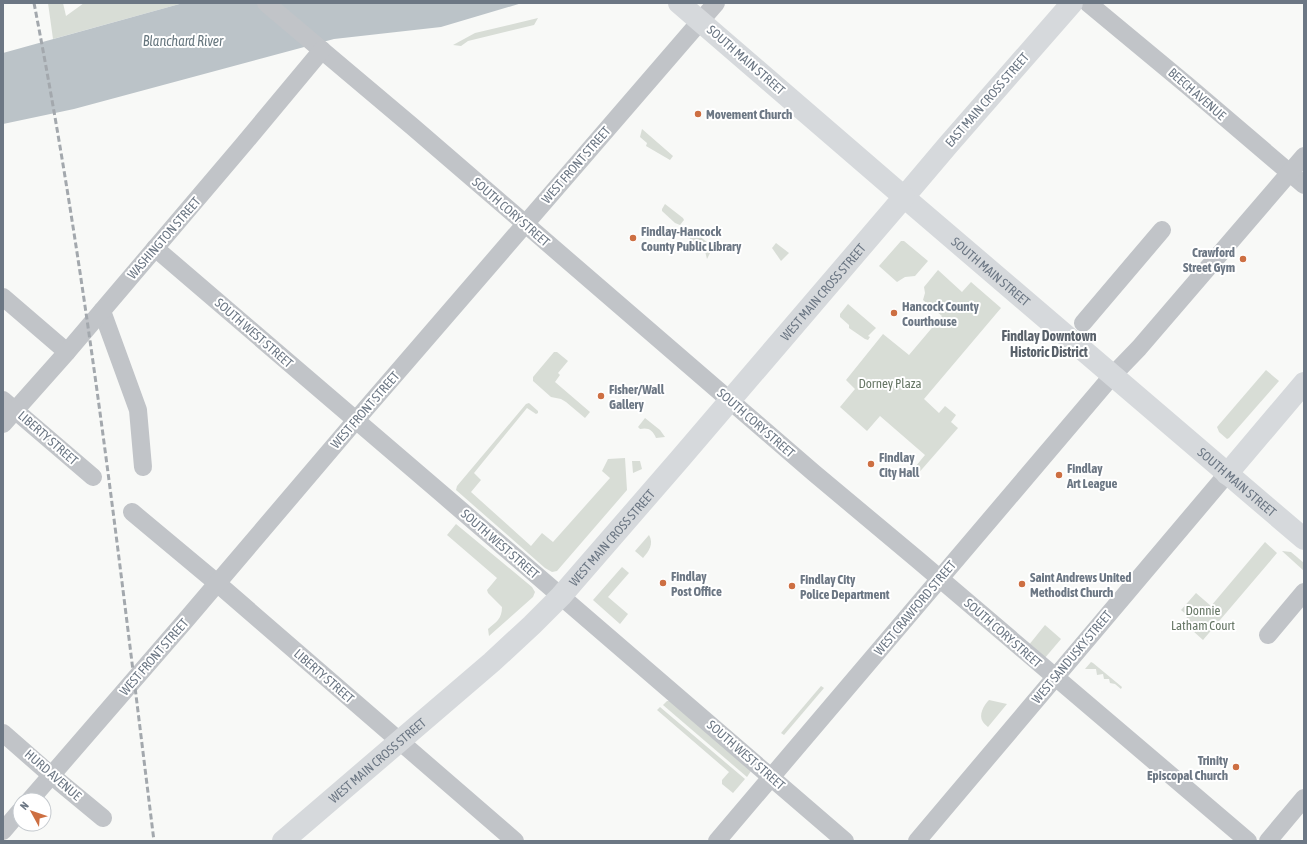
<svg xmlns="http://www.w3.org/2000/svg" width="1307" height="844" font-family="'Asap Condensed',sans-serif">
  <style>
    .green { fill: #d8ddd6 }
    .water { fill: #bbc3c8 }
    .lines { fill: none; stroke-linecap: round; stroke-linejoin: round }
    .minor { stroke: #c1c4c8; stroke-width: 18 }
    .major { stroke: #d6d9dc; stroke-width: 22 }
    .highway { stroke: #d6d9dc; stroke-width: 22 }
    .rail { stroke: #a3a8ad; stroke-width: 3; stroke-dasharray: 6 3; stroke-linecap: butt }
    .poi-dot { fill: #cd6f42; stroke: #fff; stroke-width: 1.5 }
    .labels { text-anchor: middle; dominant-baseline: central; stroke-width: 4; stroke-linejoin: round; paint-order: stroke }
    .street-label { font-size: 13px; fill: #6c7784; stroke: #fff }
    .poi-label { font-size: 13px; font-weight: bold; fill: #6c7784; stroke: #fff; text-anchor: start }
    .park-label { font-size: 13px; fill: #677766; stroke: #fff }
    .water-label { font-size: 14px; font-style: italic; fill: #67777f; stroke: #fff }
    .neighbourhood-label { font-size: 14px; font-weight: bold; fill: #59616a; stroke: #fff }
  </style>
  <rect width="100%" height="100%" fill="#f8f9f7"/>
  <g class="green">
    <polygon points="48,3 63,3 66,16 84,3 183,3 53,39"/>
    <polygon points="538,18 534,25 468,41 461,46 453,45 475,33"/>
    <polygon points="642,129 673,156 670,160 646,146 647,143 640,137"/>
    <polygon points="665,204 683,218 684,220 680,225 675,223 662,211 662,209"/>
    <polygon points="692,230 708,243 710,253 707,259 705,251 687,236"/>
    <polygon points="901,241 904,241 928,261 915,276 905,277 897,282 879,266"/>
    <polygon points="776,243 789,253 781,261 772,248"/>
    <polygon points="938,270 962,292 971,282 1001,308 924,399 939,413 945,406 956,415 951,422 958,428 916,476 911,472 925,455 880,416 867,431 840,407 855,389 846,380 883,334 909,355 942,316 923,300 925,293 924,287"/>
    <polygon points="848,304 876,328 868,336 870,337 868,340 865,339 849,328 849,325 840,317 840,314"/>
    <polygon points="554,352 557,352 568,361 558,373 560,375 555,382 590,412 585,418 566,402 561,399 551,397 533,381 533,377"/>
    <polygon points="1266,370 1279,381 1229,438 1227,439 1219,432 1217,427"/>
    <polygon points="529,403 538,411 538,413 536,414 527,408 474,473 481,480 471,492 531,546 542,533 553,542 610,478 602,471 608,459 625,458 627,490 557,571 552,572 545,568 456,490 457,486 526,404"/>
    <path d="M645,418L660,430L665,437L656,438C653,430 648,427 640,429L638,427Z"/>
    <polygon points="632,461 640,461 642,469 633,473"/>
    <path d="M456,524L532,587L535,592L533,597L489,636L488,629C496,622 502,619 502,607L488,593L487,590L497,578L447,535Z"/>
    <path d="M649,535C654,544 649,551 643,558L635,551Z"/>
    <polygon points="1265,542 1277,553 1203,640 1183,622 1188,616 1181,610 1196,593 1211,606"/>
    <polygon points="1282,551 1291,552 1304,563 1304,571"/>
    <polygon points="622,567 629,573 608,597 628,614 620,624 593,600"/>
    <polygon points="1045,625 1061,639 1044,659 1028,646"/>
    <polygon points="1091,662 1093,663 1122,687 1121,689 1115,684 1110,683 1109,679 1104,679 1103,674 1097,675 1096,669 1085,669"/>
    <polygon points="821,686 824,688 784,735 781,733"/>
    <path d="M989,700L1007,704L988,727C986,725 984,724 983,722C978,715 984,705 989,700Z"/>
    <polygon points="667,701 670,701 751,771 747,777 663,705"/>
    <polygon points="660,707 745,779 733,793 722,784 722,780 729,772 657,710"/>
  </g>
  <polygon class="water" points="183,3 522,3 441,27 334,39 74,109 3,124 3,53"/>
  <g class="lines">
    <g class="minor">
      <polyline points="266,3 413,127 814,473 918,560 1248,841"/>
      <polyline points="1088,3 1188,86 1304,185"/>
      <polyline points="155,248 441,493 845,841"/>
      <polyline points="3,297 67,352"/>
      <polyline points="102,311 138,410 143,467"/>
      <polyline points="1083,323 1162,230"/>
      <polyline points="3,400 93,477"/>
      <polyline points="3,424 67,352 242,146 322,50"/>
      <polyline points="132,512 217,583 515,841"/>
      <polyline points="1268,635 1304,592"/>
      <polyline points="3,733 51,775 103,818"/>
      <polyline points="30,800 185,621 356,420 716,3"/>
      <polyline points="3,831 20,811"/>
      <polyline points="717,841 1112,376 1139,348 1304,156"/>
      <polyline points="917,841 1227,474"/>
      <polyline points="1268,841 1304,798"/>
    </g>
    <g class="major">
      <path id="s1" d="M1072,3L948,145L904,197L1304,539"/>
      <polyline points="1227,474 1304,383"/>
    </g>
    <path class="highway" id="s2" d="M283,841L492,662L532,625L561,596L679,460L904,197L679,3"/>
    <path class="rail" d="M34,3C88,280 119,561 154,841"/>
  </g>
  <g class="poi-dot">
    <circle cx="698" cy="114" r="4"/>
    <circle cx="633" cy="238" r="4"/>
    <circle cx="1243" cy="259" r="4"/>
    <circle cx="894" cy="313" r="4"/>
    <circle cx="601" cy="396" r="4"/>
    <circle cx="871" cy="464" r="4"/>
    <circle cx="1059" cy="475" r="4"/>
    <circle cx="663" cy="583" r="4"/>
    <circle cx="1022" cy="584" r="4"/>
    <circle cx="792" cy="586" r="4"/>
    <circle cx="1236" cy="767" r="4"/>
  </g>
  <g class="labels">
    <g class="street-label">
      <text transform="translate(746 60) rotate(41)">SOUTH MAIN STREET</text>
      <text transform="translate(1197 94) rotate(41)">BEECH AVENUE</text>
      <text transform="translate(987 100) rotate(-49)">EAST MAIN CROSS STREET</text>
      <text transform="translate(576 165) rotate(-49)">WEST FRONT STREET</text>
      <text transform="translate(511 212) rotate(41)">SOUTH CORY STREET</text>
      <text transform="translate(164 238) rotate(-49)">WASHINGTON STREET</text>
      <text stroke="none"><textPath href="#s1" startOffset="371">SOUTH MAIN STREET</textPath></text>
      <text stroke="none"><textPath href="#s2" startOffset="772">WEST MAIN CROSS STREET</textPath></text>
      <text transform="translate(254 333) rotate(41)">SOUTH WEST STREET</text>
      <text transform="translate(365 410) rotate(-49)">WEST FRONT STREET</text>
      <text transform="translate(756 423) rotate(41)">SOUTH CORY STREET</text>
      <text transform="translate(48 438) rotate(41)">LIBERTY STREET</text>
      <text stroke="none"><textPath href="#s1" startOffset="695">SOUTH MAIN STREET</textPath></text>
      <text stroke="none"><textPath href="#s2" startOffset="448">WEST MAIN CROSS STREET</textPath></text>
      <text transform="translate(500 544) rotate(41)">SOUTH WEST STREET</text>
      <text transform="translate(915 608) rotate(-50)">WEST CRAWFORD STREET</text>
      <text transform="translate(1003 633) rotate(41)">SOUTH CORY STREET</text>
      <text transform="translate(154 657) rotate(-49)">WEST FRONT STREET</text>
      <text transform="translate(1072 657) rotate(-50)">WEST SANDUSKY STREET</text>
      <text transform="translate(324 676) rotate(41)">LIBERTY STREET</text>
      <text transform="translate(746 755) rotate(41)">SOUTH WEST STREET</text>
      <text stroke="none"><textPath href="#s2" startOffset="124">WEST MAIN CROSS STREET</textPath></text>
      <text transform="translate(53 775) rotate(41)">HURD AVENUE</text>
    </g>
    <g class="poi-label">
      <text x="706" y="114">Movement Church</text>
      <text x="641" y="231">Findlay-Hancock<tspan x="641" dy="15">County Public Library</tspan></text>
      <text x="1235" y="252" text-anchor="end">Crawford<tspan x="1235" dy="15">Street Gym</tspan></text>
      <text x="902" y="306">Hancock County<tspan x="902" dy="15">Courthouse</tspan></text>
      <text x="609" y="389">Fisher/Wall<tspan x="609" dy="15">Gallery</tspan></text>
      <text x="879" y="457">Findlay<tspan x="879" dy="15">City Hall</tspan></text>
      <text x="1067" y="468">Findlay<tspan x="1067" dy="15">Art League</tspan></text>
      <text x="671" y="576">Findlay<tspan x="671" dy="15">Post Office</tspan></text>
      <text x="1030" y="577">Saint Andrews United<tspan x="1030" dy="15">Methodist Church</tspan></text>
      <text x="800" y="579">Findlay City<tspan x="800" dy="15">Police Department</tspan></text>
      <text x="1228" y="760" text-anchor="end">Trinity<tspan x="1228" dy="15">Episcopal Church</tspan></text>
    </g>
    <g class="park-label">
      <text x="890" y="383">Dorney Plaza</text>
      <text x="1203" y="610">Donnie<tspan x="1203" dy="15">Latham Court</tspan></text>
    </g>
    <g class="water-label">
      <text x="183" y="41">Blanchard River</text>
    </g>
    <g class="neighbourhood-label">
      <text x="1049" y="336">Findlay Downtown<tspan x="1049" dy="16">Historic District</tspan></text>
    </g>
  </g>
  <rect width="1307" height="844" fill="none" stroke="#6c7784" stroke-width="8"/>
  <g transform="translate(32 812) rotate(310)"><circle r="19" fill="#ffffff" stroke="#c4c9ce"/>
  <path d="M0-3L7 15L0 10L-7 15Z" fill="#cd6f42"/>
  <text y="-6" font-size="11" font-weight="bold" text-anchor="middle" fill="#6c7784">N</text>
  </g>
</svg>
